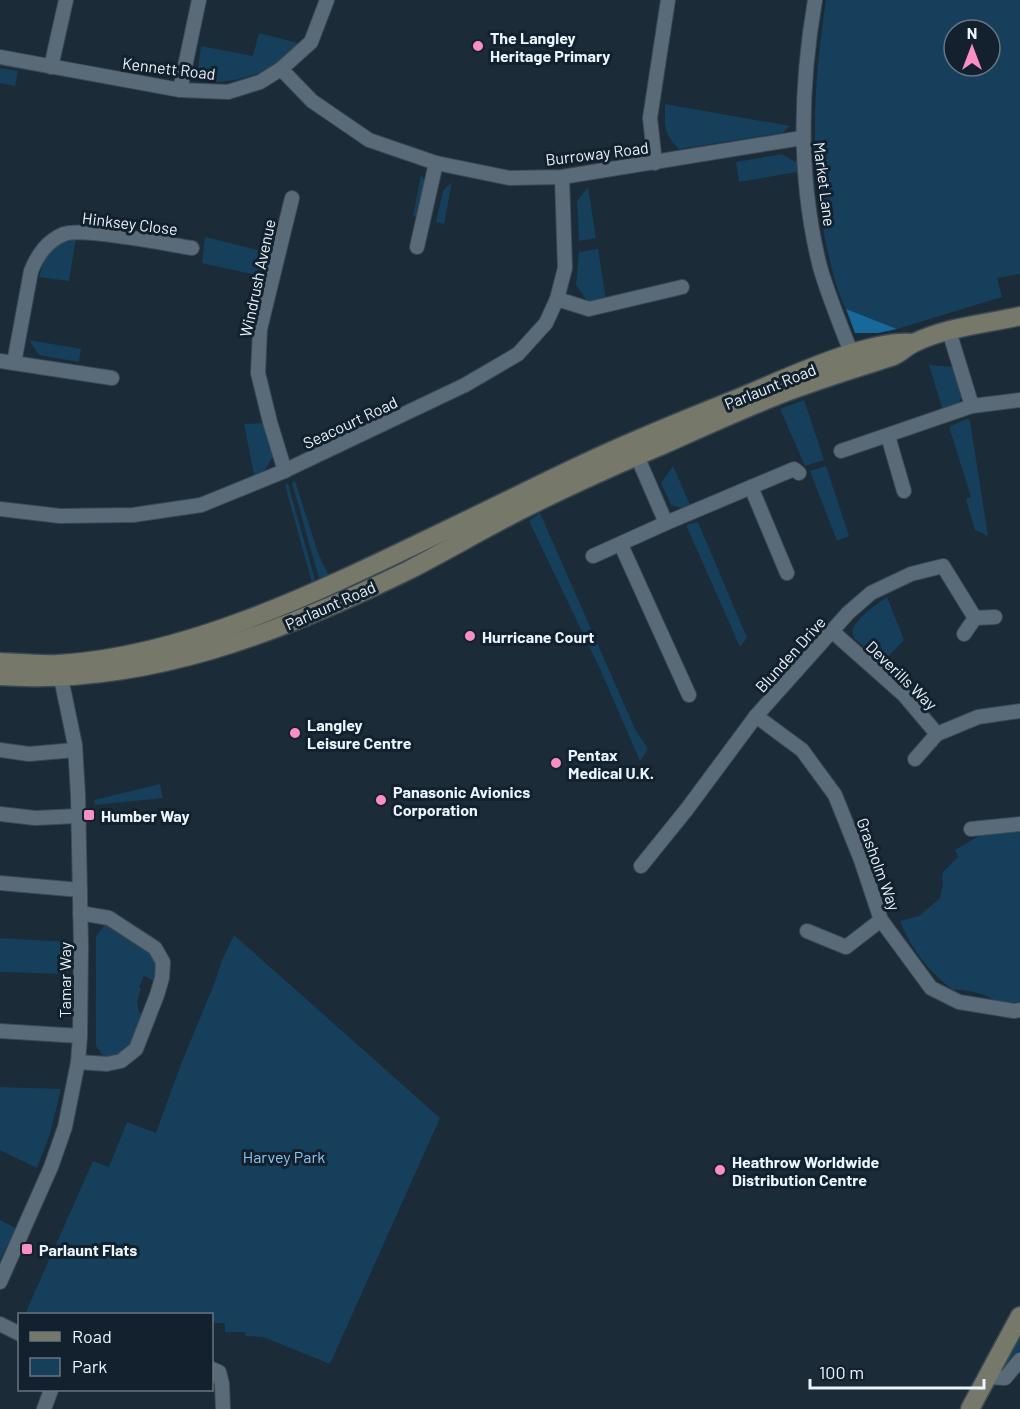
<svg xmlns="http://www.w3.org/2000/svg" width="1020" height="1409" font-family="Barlow,sans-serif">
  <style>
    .green { fill: #153f5b; fill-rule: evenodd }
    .forest { fill: #17699c }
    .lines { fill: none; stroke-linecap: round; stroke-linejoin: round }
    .street-casing { stroke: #3c4953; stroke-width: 16 }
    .secondary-casing { stroke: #3c4953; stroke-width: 21 }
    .street { stroke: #596b79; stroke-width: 14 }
    .secondary { stroke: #76786a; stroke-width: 18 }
    .poi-dot { fill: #fa8fc6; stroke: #12212d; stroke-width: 2 }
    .labels { text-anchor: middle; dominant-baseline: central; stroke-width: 6; stroke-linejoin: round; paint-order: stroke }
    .poi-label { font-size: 16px; font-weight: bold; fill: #eaf4fc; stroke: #12212d; text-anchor: start }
    .street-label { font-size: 16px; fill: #eaf4fc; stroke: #12212d }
    .park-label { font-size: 16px; fill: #8ec5f0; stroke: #12212d }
  </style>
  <rect width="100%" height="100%" fill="#1b2b37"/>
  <g class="green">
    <path d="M826,0H1020V274L997,278L1002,297L897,329L846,309C836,290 832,268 827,248C809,161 813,87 826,0ZM954,30H990V66H954Z"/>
    <path d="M259,33L298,43C291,51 282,61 273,66C255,77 228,83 208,82L198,68L201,46L253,56Z"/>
    <polygon points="0,68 18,71 15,86 0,83"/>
    <path d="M665,104L790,126L782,133L679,149C663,133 665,126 665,104Z"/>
    <polygon points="782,154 797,163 797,172 739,182 736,162"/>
    <polygon points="421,175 428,184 421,217 413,216"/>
    <polygon points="452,182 444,224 436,222 443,191"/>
    <polygon points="588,187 596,238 579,241 577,201"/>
    <polygon points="205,237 273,254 269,278 202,263"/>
    <path d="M76,238L69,281L39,277C45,256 51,242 76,238Z"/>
    <polygon points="598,249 606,300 587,301 576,285 579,252"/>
    <polygon points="29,340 81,349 79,362 39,355"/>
    <polygon points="929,365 953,367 962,395 959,403 943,411"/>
    <polygon points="804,400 824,460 805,466 780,409"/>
    <polygon points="967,419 970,421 988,536 975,530 966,499 971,497 950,430 950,426"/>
    <polygon points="265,423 275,453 265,470 254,475 244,424"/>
    <polygon points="673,466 691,507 686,509 671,505 661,483"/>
    <polygon points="826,466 849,536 837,541 810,471"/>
    <polygon points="295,481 318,553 329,576 319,578 292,483"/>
    <polygon points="288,484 315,580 312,583 285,485"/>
    <polygon points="540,513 635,729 648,749 640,761 600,669 529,521"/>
    <polygon points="698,522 747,638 740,647 686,525"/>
    <path d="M887,597L904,640L882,663L854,638L852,630C859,616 874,606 887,597Z"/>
    <polygon points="160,784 163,798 95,805 94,800"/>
    <path d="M1020,830V1002L998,1003C987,994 967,989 953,990C929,972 911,949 900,921L919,916L940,898L943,883L942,878L943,872L958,857L955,850L984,833Z"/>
    <polygon points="107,922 156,955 156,982 144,976 139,987 141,989 137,1001 139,1012 144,1015 139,1031 126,1054 106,1060 96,1046 96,936"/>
    <polygon points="234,935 440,1118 330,1364 263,1337 246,1336 245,1332 225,1332 225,1323 212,1323 212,1314 25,1314 93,1161 109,1167 127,1122 156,1133 181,1064 215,982 222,960"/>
    <polygon points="0,938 68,942 68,974 0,972"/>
    <polygon points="0,1087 61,1089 50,1134 37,1168 0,1150"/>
    <polygon points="0,1220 16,1228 0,1260"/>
    <polygon points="1020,1334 1020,1350 1004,1373 1001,1369"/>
  </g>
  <polygon class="forest" points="846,309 897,329 878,333 855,333"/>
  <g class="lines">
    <defs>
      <g id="street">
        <path d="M815,0C800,88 798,180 820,267C829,298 843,332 855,362"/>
        <polyline points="0,57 180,90 228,92 260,82 281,69 311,42 327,0"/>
        <polyline points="51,67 66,0"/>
        <polyline points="281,69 312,101 369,140 436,163 509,178 562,177 802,138"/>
        <polyline points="180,90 199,0"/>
        <polyline points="655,163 650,118 668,0"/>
        <polyline points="417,247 436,163"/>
        <polyline points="557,299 589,309 682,287"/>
        <polyline points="0,361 112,378"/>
        <path d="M14,363L31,271C38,254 47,241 64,234C83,227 167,244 192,248"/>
        <polyline points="972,406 1020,400"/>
        <polyline points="888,436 904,491"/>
        <polyline points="841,451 972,406 949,331"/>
        <polyline points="285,471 270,422 258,373 260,329 292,198"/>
        <polyline points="751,487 787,573"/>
        <polyline points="0,509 60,516 133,515 201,505 282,472 465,385 518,354 546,323 557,299 565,268 562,177"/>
        <polyline points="666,523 794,469 799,473"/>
        <polyline points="621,545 689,695"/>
        <polyline points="593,556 666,523 634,449"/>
        <polyline points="833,632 904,695 937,734 978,717 1020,711"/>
        <polyline points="964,634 975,618"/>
        <polyline points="756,716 802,750 835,795 861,860 881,920 931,988 959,1002 1014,1011 1020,1010"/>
        <polyline points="0,750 29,754 75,750"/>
        <polyline points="915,759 937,734"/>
        <polyline points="0,814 35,818 79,816"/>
        <polyline points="971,829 1020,824"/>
        <polyline points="641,866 687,809 756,716 848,613 871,593 911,574 943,566 975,618 995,617"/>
        <polyline points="0,883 80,890"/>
        <polyline points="807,931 846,947 881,920"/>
        <polyline points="0,1031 80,1036"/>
        <polyline points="78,1062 107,1064 121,1061 136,1049 157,995 162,978 163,962 155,948 109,918 80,913"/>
        <polyline points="0,1282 51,1167 65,1127 78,1062 80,1036 81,947 78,795 75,745 61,678 62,668"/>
        <polyline points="0,1324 20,1334"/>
        <polyline points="212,1369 219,1372 222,1384 223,1409"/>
        <polyline points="988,1377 1005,1378 1020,1360"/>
        <polyline points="44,1409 51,1390"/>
      </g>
      <g id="secondary">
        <path d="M0,662C19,663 39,665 59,664C195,656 338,582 459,524C516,497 573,467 632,442C666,427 701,413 736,399C781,381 866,339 912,343"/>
        <path d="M0,676C145,686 282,632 409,570C450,549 490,525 531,505C575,483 620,463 665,444C701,428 736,412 771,398C810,382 851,370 891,357C900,354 905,347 914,343C946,327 985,324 1020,316"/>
        <polyline points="970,1409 1020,1316"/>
      </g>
    </defs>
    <use href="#street" class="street-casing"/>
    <use href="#secondary" class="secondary-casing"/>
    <use href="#street" class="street"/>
    <use href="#secondary" class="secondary"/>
  </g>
  <g class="poi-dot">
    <circle cx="478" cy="46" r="6"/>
    <circle cx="470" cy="636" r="6"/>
    <circle cx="295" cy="733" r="6"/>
    <circle cx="556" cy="763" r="6"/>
    <circle cx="381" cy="800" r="6"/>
    <rect x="83" y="809" width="12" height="12" rx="3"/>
    <circle cx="720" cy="1170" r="6"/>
    <rect x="21" y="1243" width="12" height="12" rx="3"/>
  </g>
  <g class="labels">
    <g class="poi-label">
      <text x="490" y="37">The Langley<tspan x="490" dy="18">Heritage Primary</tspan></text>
      <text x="482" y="636">Hurricane Court</text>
      <text x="307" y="724">Langley<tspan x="307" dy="18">Leisure Centre</tspan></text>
      <text x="568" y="754">Pentax<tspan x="568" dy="18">Medical U.K.</tspan></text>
      <text x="393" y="791">Panasonic Avionics<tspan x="393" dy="18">Corporation</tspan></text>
      <text x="101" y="815">Humber Way</text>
      <text x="732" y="1161">Heathrow Worldwide<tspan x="732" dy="18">Distribution Centre</tspan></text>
      <text x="39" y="1249">Parlaunt Flats</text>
    </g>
    <g class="street-label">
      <text transform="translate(169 68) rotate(7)">Kennett Road</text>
      <text transform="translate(597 153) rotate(-7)">Burroway Road</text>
      <text transform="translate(825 184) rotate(83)">Market Lane</text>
      <text transform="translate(130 223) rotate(7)">Hinksey Close</text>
      <text transform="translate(257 278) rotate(-78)">Windrush Avenue</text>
      <text transform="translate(770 386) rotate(-22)">Parlaunt Road</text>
      <text transform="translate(350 422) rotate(-25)">Seacourt Road</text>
      <text transform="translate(330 605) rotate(-24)">Parlaunt Road</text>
      <text transform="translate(790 654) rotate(-48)">Blunden Drive</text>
      <text transform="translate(902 675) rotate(44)">Deverills Way</text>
      <text transform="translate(879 864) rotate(70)">Grasholm Way</text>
      <text transform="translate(64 980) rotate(-90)">Tamar Way</text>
    </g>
    <g class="park-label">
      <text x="284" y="1156">Harvey Park</text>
    </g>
  </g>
  <rect x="18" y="1313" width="195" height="78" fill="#12212d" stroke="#687580" stroke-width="1.5"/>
  <rect x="30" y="1332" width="30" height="9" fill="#76786a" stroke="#687580" stroke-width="1.5"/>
  <text x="72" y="1343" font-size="18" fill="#eaf4fc">Road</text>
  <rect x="30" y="1358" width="30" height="18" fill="#153f5b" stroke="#687580" stroke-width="1.5"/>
  <text x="72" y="1373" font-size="18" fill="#eaf4fc">Park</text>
  <g transform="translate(972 48)"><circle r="28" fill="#12212d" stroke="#687580" stroke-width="1.5"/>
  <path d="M0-4.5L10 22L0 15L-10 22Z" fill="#fa8fc6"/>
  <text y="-9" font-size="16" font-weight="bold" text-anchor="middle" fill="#eaf4fc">N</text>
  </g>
  <path d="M810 1379v9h174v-9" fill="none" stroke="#eaf4fc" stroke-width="3"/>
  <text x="819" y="1379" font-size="18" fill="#eaf4fc" stroke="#12212d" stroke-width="4.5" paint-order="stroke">100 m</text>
</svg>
